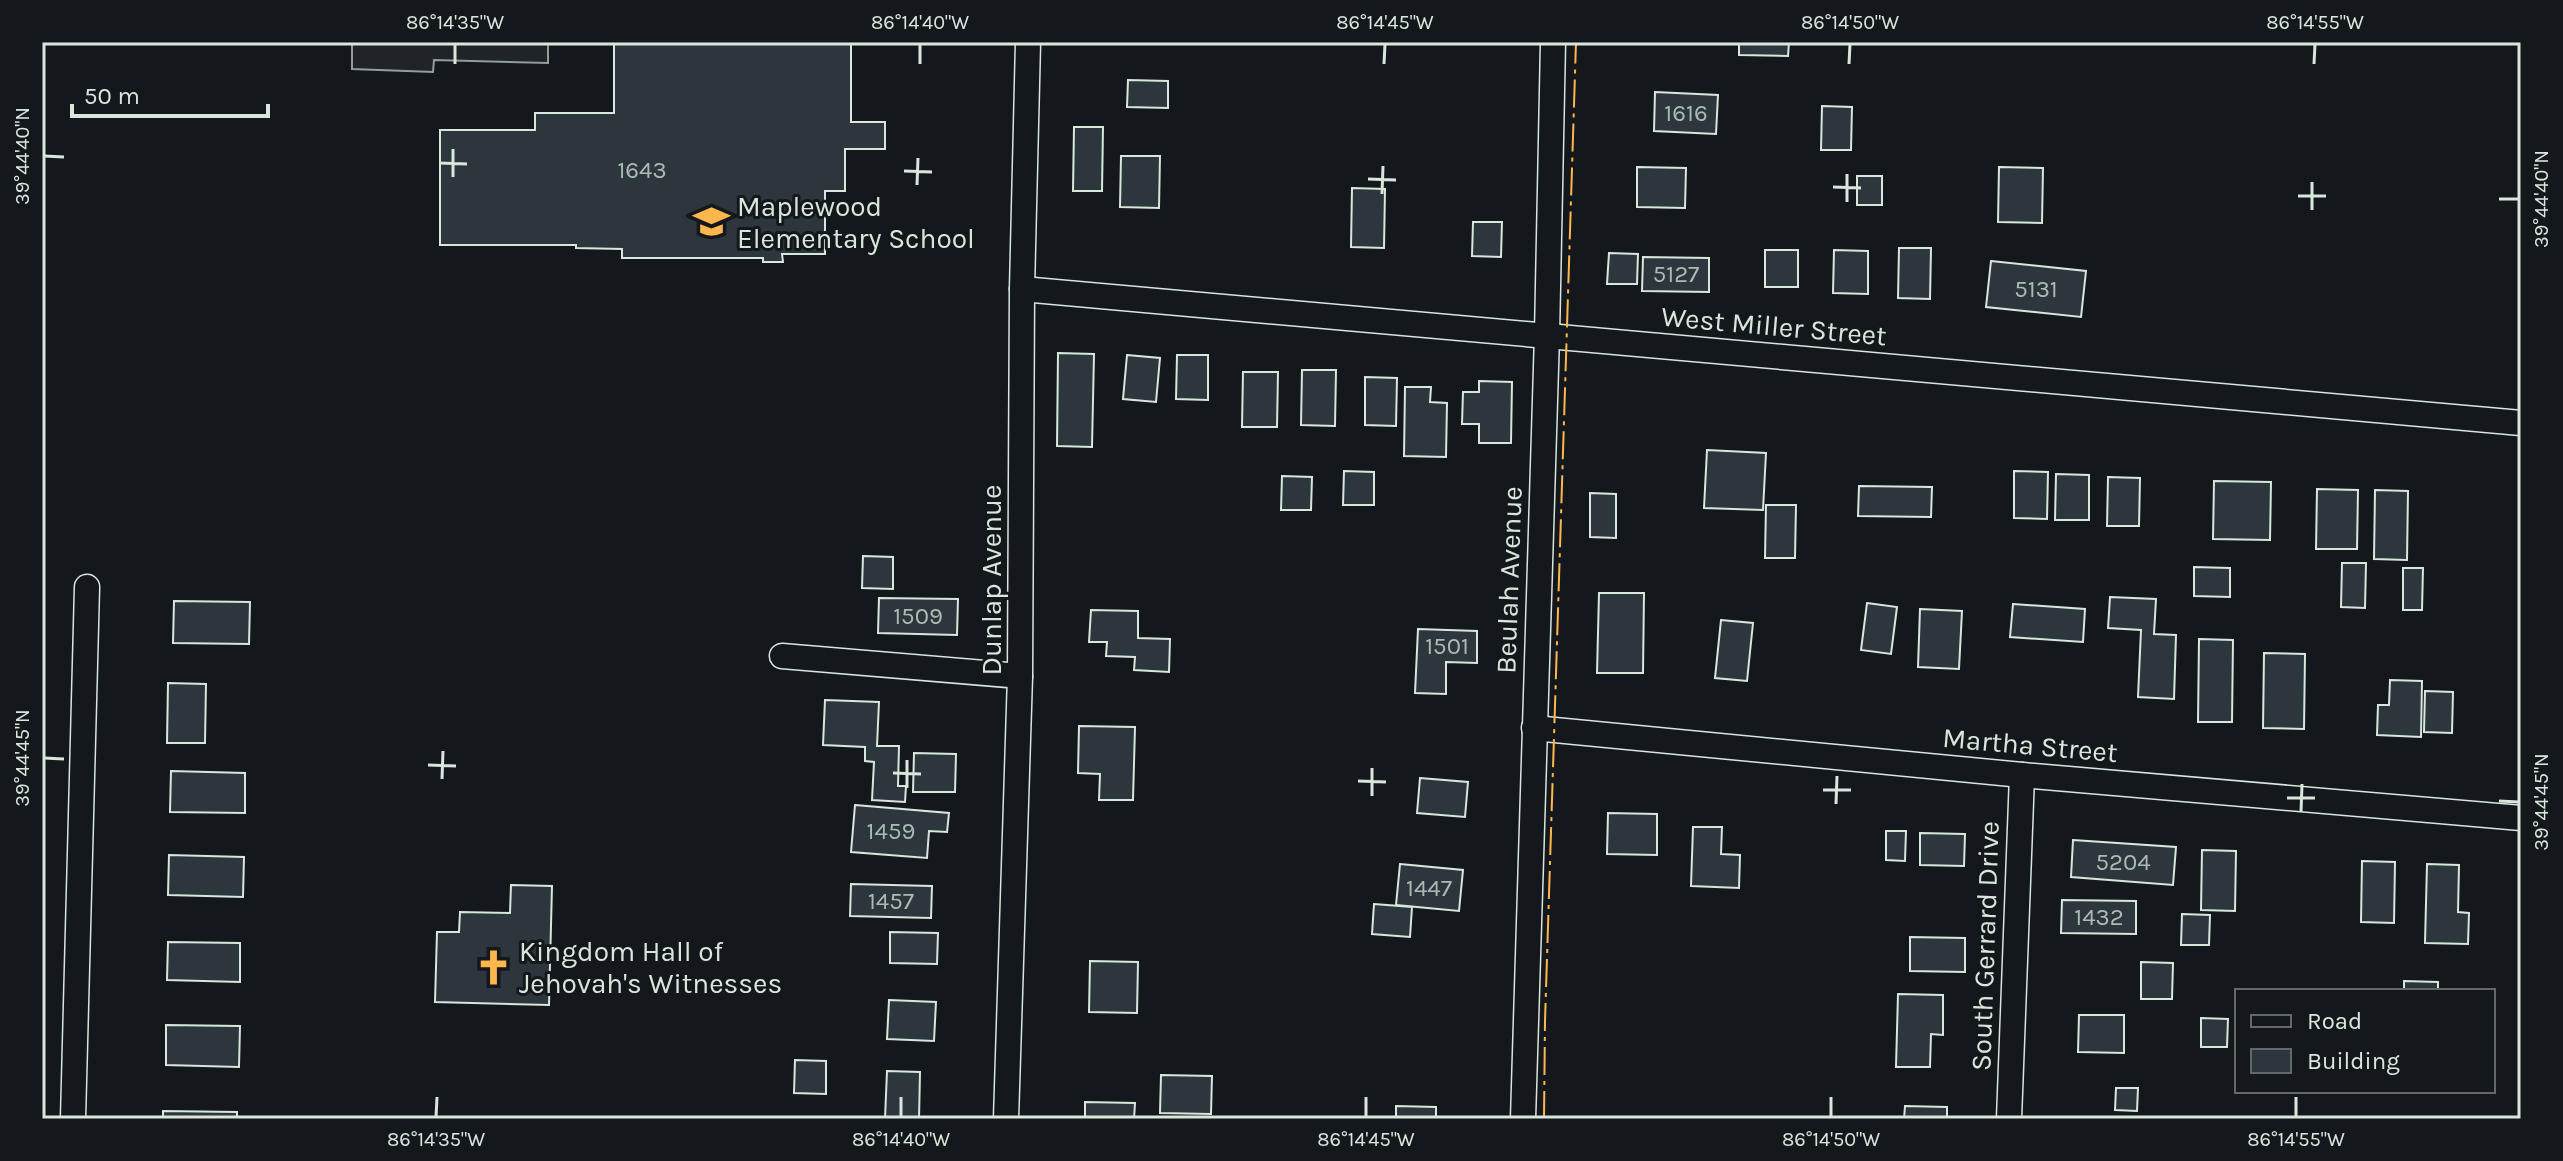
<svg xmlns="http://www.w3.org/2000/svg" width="2563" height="1161" font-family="Karla,sans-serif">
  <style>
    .green { fill: #202428; stroke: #939e99; stroke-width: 2 }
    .building { fill: #2c363c; stroke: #d8e6dc; stroke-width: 2 }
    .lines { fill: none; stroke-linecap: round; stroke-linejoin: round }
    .minor-casing { stroke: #d8e6dc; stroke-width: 27 }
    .minor { stroke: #14181c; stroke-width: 24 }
    .power { stroke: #ffb74d; stroke-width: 2; stroke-dasharray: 28 6 4 6; stroke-linecap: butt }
    .ticks { fill: none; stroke: #d8e6dc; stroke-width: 3 }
    .labels { text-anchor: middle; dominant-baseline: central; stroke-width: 6; stroke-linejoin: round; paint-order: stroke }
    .number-label { font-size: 24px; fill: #adbab4 }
    .poi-label { font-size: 28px; fill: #d8e6dc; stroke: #14181c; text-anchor: start }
    .street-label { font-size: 28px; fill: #d8e6dc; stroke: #14181c }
    .neatline { fill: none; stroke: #d8e6dc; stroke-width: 3 }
    .ticks-label { font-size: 20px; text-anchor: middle; fill: #d8e6dc }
  </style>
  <rect width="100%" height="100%" fill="#14181c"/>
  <polygon class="green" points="352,42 548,42 548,63 434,60 433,72 352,69"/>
  <g class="building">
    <polygon points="614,42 851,42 851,122 885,122 885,149 845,149 845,191 825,191 825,254 782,254 783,262 763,262 763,258 622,258 622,249 576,248 576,245 440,245 440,130 535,130 535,113 614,113"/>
    <polygon points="1739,42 1789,42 1788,56 1739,55"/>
    <polygon points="1128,80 1168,81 1168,108 1127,107"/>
    <polygon points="1655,92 1718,95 1716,134 1654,131"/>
    <polygon points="1822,106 1852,107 1851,150 1821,150"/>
    <polygon points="1074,127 1103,127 1102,191 1073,191"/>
    <polygon points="1121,156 1160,156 1159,208 1120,207"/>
    <polygon points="1637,167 1686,168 1685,208 1637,207"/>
    <polygon points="1999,167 2043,168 2042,223 1998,222"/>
    <rect x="1857" y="176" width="25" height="29"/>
    <polygon points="1352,188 1385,189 1384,248 1351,247"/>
    <polygon points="1473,222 1502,222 1501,257 1472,256"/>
    <polygon points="1899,248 1931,248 1930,299 1898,298"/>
    <rect x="1765" y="250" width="33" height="37"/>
    <polygon points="1834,250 1868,251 1868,294 1833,293"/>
    <polygon points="1609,253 1638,254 1637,284 1607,284"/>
    <polygon points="1643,257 1709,258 1709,292 1642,291"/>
    <polygon points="1991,261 2086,271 2081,317 1986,307"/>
    <polygon points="1058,353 1094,354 1092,447 1057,446"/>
    <polygon points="1127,355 1160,358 1156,402 1123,399"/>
    <polygon points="1177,355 1208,355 1208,400 1176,399"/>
    <polygon points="1302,370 1336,370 1335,426 1301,425"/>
    <polygon points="1243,372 1278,372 1277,427 1242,427"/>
    <polygon points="1365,377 1397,378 1396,426 1365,425"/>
    <polygon points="1479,381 1512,382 1511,443 1479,443 1479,424 1462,424 1463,392 1479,392"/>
    <polygon points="1405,387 1431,387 1430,402 1447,403 1446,457 1404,456"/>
    <polygon points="1707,450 1766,453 1763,510 1704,508"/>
    <polygon points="1344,471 1374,472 1374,505 1343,505"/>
    <polygon points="2014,471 2048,472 2047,519 2014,518"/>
    <polygon points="2056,474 2089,475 2089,520 2055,520"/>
    <polygon points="1282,476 1312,477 1311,510 1281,510"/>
    <polygon points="2108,477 2140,478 2139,526 2107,526"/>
    <polygon points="2214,481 2271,482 2270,540 2213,539"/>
    <polygon points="1859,486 1932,487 1931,517 1858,516"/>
    <polygon points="2317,489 2358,490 2357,549 2316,549"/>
    <polygon points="2375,490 2408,491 2407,560 2374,559"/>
    <polygon points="1590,493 1616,494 1616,538 1590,537"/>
    <polygon points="1766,505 1796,505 1795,558 1765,558"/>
    <polygon points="863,556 893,557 893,589 862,588"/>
    <polygon points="2342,563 2366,563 2365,608 2341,607"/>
    <polygon points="2194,567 2230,568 2230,597 2194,596"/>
    <polygon points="2403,568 2423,568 2422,610 2403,610"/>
    <polygon points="1599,593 1644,593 1643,673 1597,673"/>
    <polygon points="2110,597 2156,599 2154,634 2176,635 2174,699 2138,697 2141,630 2108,628"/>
    <polygon points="879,598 958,599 957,635 878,633"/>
    <polygon points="174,601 250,602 249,644 173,643"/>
    <polygon points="1867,603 1897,607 1891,654 1861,650"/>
    <polygon points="2013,604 2085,609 2083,642 2010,637"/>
    <polygon points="1920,609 1962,611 1959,669 1918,667"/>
    <polygon points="1091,610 1138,611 1138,638 1170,639 1169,672 1134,670 1135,657 1106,656 1107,642 1089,642"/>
    <polygon points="1721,620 1753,623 1747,681 1715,678"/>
    <polygon points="1418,629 1477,631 1477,663 1446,662 1446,694 1415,693"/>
    <polygon points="2199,639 2233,640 2232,722 2198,722"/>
    <polygon points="2264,653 2305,654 2304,729 2263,728"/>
    <polygon points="2390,680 2422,681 2421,737 2377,735 2378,705 2389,705"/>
    <polygon points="168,683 206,684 205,743 167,743"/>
    <polygon points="2425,691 2453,692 2452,733 2424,732"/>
    <polygon points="825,700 879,702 877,746 899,746 898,786 906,786 905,802 872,800 874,762 865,761 865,747 823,745"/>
    <polygon points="1079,726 1135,727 1133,800 1099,800 1100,774 1078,773"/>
    <polygon points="914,753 956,754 955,792 913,792"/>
    <polygon points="171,771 245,773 245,813 170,812"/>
    <polygon points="1420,778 1468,782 1465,817 1417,813"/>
    <polygon points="855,805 949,813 947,832 929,831 927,858 851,852"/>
    <polygon points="1608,813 1657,814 1657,855 1607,854"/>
    <polygon points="1693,827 1722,827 1721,854 1740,855 1739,888 1691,886"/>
    <polygon points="1886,831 1906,831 1905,861 1886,860"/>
    <polygon points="1920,833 1965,834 1964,866 1920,865"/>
    <polygon points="2073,840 2176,847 2173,885 2071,877"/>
    <polygon points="2202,850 2236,851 2235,911 2201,910"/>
    <polygon points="169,855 244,857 243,897 168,895"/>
    <polygon points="2362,861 2395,862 2394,923 2361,922"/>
    <polygon points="1400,864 1463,870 1459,911 1396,905"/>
    <polygon points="2427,864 2459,865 2458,912 2469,913 2468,944 2425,943"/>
    <polygon points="851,884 932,886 931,918 850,916"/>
    <polygon points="511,885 552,886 549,1005 435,1002 437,932 459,932 460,912 510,913"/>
    <polygon points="2062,900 2136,901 2136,934 2061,933"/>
    <polygon points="1374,904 1412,907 1410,937 1372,934"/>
    <polygon points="2182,914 2210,915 2209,945 2181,945"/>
    <polygon points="890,932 938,933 937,964 890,963"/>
    <polygon points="1910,937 1965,938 1965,972 1910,971"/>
    <polygon points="168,942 240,943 240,982 167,980"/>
    <polygon points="1090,961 1138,962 1137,1013 1089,1012"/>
    <polygon points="2141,962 2173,963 2172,999 2141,999"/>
    <polygon points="2404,981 2438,982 2438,991 2404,991"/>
    <polygon points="1898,994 1943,995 1943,1035 1931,1034 1930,1067 1896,1067"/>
    <polygon points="889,1000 936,1002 934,1041 887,1039"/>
    <polygon points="2079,1015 2124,1015 2124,1053 2078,1052"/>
    <polygon points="2201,1018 2228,1019 2227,1047 2201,1047"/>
    <polygon points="166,1025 240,1026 239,1067 166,1065"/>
    <polygon points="795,1060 826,1061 826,1094 794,1093"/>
    <polygon points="887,1071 920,1072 919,1119 885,1119"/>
    <polygon points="1161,1075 1212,1076 1211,1114 1160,1113"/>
    <polygon points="2116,1088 2138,1088 2137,1111 2115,1110"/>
    <polygon points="1085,1102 1135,1103 1134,1119 1085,1119"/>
    <polygon points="1396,1106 1436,1107 1436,1119 1396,1119"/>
    <polygon points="1905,1106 1947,1107 1947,1119 1904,1119"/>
    <polygon points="163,1111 237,1112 237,1119 163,1119"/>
  </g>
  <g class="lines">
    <defs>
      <g id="minor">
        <polyline points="1022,289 2521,423"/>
        <polyline points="782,656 1020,676"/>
        <polyline points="1534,728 2022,775 2521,818"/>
        <polyline points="73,1119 87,587"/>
        <polyline points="1006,1119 1020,676 1022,289 1028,42"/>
        <polyline points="1523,1119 1547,335 1553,42"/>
        <polyline points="2009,1119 2022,775"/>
      </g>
    </defs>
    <use href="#minor" class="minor-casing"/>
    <use href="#minor" class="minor"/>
    <polyline class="power" points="1544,1119 1545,1021 1576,42"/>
  </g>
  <path class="ticks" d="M455,64V44M920,64V44M1384,64L1385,44M1849,64L1850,44M2314,64L2315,44M44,156L64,157M439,163L467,164M904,171L932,172M453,177V149M1368,179L1396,180M917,185L918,158M1833,187L1861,188M1382,194L1383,166M2298,196H2326M2499,199H2519M1847,202V174M2312,210V182M44,758L64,759M428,765L456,766M893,773L921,774M442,779L443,751M1358,781L1386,782M907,788V760M1823,790H1851M1372,796V768M2287,798H2315M2499,801L2519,802M1836,804L1837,776M2301,812L2302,784M436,1117L437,1097M901,1117V1097M1366,1117V1097M1831,1117V1097M2296,1117V1097"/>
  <defs>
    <symbol id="school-bare" viewBox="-9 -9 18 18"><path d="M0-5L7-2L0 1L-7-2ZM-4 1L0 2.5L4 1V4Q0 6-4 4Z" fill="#ffb74d" stroke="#14181c" stroke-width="2.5" paint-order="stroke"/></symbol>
    <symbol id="church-bare" viewBox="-9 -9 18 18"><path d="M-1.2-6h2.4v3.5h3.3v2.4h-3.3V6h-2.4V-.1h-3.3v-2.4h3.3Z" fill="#ffb74d" stroke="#14181c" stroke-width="2.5" paint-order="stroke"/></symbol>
  </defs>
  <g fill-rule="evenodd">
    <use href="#school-bare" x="686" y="196" width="51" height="51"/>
    <use href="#church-bare" x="468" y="942" width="51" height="51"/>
  </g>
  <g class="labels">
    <g class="number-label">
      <text x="1686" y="113">1616</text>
      <text x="642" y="170">1643</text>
      <text x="1676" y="274">5127</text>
      <text x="2036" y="289">5131</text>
      <text x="918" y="616">1509</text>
      <text x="1447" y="646">1501</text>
      <text x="891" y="831">1459</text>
      <text x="2123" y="862">5204</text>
      <text x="1429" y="888">1447</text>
      <text x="891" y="901">1457</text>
      <text x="2099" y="917">1432</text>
    </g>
    <g class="poi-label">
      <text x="737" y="206">Maplewood<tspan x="737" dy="32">Elementary School</tspan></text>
      <text x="519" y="951">Kingdom Hall of<tspan x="519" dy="32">Jehovah's Witnesses</tspan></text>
    </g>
    <g class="street-label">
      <text transform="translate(1774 326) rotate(5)">West Miller Street</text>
      <text transform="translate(991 580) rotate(-90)">Dunlap Avenue</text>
      <text transform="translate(1509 580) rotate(-88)">Beulah Avenue</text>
      <text transform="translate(2030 745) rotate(5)">Martha Street</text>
      <text transform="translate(1985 946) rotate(-88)">South Gerrard Drive</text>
    </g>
  </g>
  <rect width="2563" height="1161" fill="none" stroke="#14181c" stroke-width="88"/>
  <rect x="2235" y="989" width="260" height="104" fill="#14181c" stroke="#626a69" stroke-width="2"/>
  <rect x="2251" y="1015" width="40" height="12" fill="#14181c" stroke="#626a69" stroke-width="2"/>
  <text x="2307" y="1029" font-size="24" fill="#d8e6dc">Road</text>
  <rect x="2251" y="1049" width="40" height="24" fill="#2c363c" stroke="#626a69" stroke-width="2"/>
  <text x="2307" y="1069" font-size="24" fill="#d8e6dc">Building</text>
  <path d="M72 104v12h196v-12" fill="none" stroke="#d8e6dc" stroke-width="4"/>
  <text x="84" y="104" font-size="24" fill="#d8e6dc" stroke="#14181c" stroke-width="6" paint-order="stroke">50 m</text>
  <rect x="44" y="44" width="2475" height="1073" class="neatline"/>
  <g class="ticks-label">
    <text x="455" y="29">86°14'35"W</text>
    <text x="920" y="29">86°14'40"W</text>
    <text x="1385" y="29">86°14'45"W</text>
    <text x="1850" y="29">86°14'50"W</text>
    <text x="2315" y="29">86°14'55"W</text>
    <text transform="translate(22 156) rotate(-90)" y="7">39°44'40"N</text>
    <text transform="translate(2541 199) rotate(-90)" y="7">39°44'40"N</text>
    <text transform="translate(22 758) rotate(-90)" y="7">39°44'45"N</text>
    <text transform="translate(2541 802) rotate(-90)" y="7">39°44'45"N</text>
    <text x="436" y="1146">86°14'35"W</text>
    <text x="901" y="1146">86°14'40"W</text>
    <text x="1366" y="1146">86°14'45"W</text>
    <text x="1831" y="1146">86°14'50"W</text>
    <text x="2296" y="1146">86°14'55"W</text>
  </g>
</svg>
